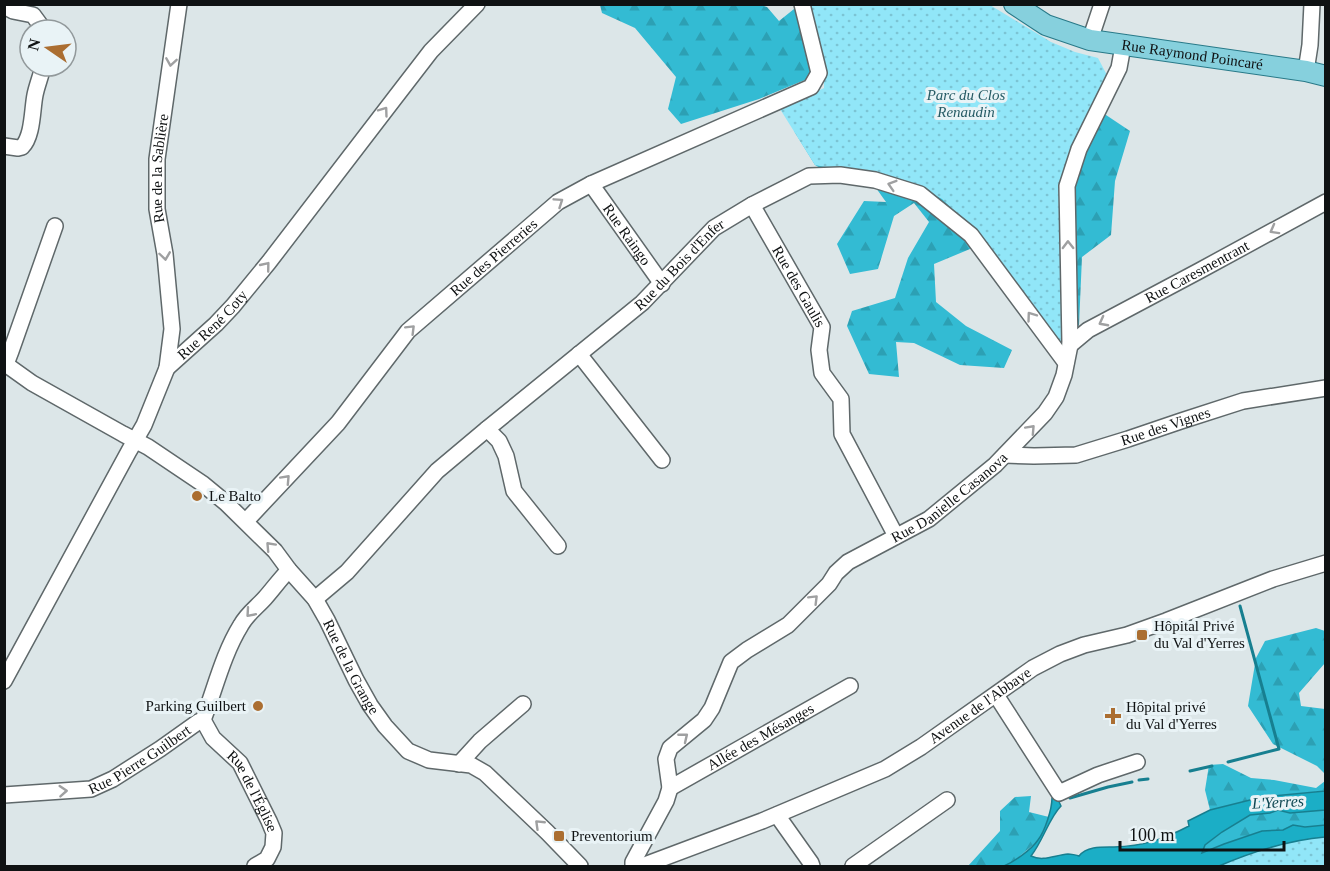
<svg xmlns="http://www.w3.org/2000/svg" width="1330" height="871" font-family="'Times New Roman',serif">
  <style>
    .forest { fill: url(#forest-firs) }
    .park { fill: url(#park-dots) }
    .water { fill: #1baec6; stroke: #177f90; stroke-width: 1.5 }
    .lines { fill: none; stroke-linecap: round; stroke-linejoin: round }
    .stream { stroke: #177f90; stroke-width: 3 }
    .minor-casing { stroke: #5f686a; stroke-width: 18 }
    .major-casing { stroke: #287988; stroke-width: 22 }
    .minor { stroke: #fff; stroke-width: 15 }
    .major { stroke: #86d0dd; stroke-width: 20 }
    .oneway { stroke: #9fa0a1 }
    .poi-dot { fill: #ab6e31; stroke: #e9f3f6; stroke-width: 2 }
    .labels { text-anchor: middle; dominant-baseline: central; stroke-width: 6; stroke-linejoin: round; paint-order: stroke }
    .street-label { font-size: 15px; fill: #0f1213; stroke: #e9f3f6 }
    .park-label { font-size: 15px; font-style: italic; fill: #265b65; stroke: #e9f3f6 }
    .poi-label { font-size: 15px; fill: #0f1213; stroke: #e9f3f6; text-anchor: start }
    .water-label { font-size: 16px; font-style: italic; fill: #0f4853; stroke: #e9f3f6 }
  </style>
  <defs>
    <pattern id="forest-firs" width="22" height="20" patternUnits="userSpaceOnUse" patternTransform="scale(1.5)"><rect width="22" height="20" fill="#33bbd3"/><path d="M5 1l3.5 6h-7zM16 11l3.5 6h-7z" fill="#2ca0b4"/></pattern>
    <pattern id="park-dots" width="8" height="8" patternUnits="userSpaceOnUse" patternTransform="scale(1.5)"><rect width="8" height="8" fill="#91e6f8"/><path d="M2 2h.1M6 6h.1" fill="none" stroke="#7cc4d4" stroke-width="1.8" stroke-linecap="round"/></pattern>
  </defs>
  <rect width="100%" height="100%" fill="#dce6e8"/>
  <g class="forest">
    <polygon points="600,5 760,5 767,7 779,21 794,9 827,22 990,5 1082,104 1106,115 1130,131 1115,181 1111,235 1082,257 1079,325 1064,341 982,244 934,264 936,302 966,326 1012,350 1004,368 960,365 914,343 896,342 899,377 869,374 847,326 852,311 895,298 908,258 929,222 914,203 894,216 878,269 850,274 837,244 864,201 886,202 876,188 842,181 815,165 794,131 827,94 824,72 759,99 681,124 668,109 676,77 635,28 602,13"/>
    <polygon points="1316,628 1325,631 1325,663 1299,693 1301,706 1325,709 1325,774 1317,766 1273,744 1248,706 1256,658 1265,641"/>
    <polygon points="1223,764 1251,778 1274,780 1316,788 1325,781 1325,791 1262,797 1210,810 1205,790 1209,765"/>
    <polygon points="1031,796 1029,812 1049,817 1039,840 1014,861 1004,866 968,866 1000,831 1000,811 1015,797"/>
    <polygon points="1278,810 1290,813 1325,810 1325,825 1305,827 1293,825 1283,830 1262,831 1224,844 1202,854 1205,845 1222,832 1250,815 1270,813"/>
  </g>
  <g class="park">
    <polygon points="807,5 990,5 1051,42 1075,52 1098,58 1109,79 1068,166 1064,341 1055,345 972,229 942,199 915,185 815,165 780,109 824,88 824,72"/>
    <path d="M1325,837V866H1219C1252,852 1289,840 1325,837Z"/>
  </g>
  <path class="water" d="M1325,791V810L1290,813L1278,810L1270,813L1250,815L1222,832L1205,845L1202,853L1224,844L1262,831L1283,830L1293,825L1305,827L1325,825V837C1289,840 1252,852 1219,866H1004C1015,861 1031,850 1038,840C1045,831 1052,809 1052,798L1056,795L1061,806C1049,818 1043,841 1031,856C1043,862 1055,855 1068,854C1070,854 1077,855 1079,856C1087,846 1102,847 1114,847C1144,846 1162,840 1189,826L1188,821L1210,810L1262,797Z"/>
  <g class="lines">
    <g class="stream">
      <polyline points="1228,762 1279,749 1240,606"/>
      <polyline points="1190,771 1212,766"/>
      <polyline points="1139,780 1148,779"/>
      <polyline points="1070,798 1108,787 1132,782"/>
    </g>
    <defs>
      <g id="minor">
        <polyline points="4,6 13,11 33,15 44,30"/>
        <polyline points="1090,40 1102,4"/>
        <polyline points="1306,71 1310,45 1312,4"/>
        <path d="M4,146L18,148L22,147C33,136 32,110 35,95C37,85 41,76 43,66"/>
        <path id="s1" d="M591,184L662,284"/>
        <path id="s2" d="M752,205L822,327L819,350L822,373L841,399L842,434L896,536"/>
        <path id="s3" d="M1070,345L1088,330L1199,271L1326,202"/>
        <polyline points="579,354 662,460"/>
        <path id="s4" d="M4,363L32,383L123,434L148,447L203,484L226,503L275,551L289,570L315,599L327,620L356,680L370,705L385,726L408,751L429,760L471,765L485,773L547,832L580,866"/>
        <polyline points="6,364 11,351 55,226"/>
        <path id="s5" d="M167,368L172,329L165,254L157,209V159L179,4"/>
        <polyline points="487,429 499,441 506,456 514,491 558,546"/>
        <path id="s6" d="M1005,455L1034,456L1076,455L1128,439L1181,421L1243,401L1326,388"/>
        <path id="s7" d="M246,521L338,423L408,331L558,202L591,184L811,87L819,73L802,4"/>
        <path id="s8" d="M315,599L347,572L437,471L487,429L642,303L714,228L752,205L809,176L840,175L875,180L920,194L971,235L1066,363"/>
        <path id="s9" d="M4,681L129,451L144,425L167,368L216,324L233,306L269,262L394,99L431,51L477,4"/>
        <polyline points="996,695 1059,793 1098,775 1137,762"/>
        <path id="s10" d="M203,720L213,738L240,763L269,821L274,833L273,847L267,859L255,866"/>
        <polyline points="459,764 480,741 523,704"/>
        <path id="s11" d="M670,788L850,686"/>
        <path id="s12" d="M4,795L91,789L113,779L160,749L198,722L203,720C215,689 223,654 241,625C247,614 257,607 265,598C273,589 280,579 289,570"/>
        <polyline points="777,815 811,863 812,866"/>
        <path id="s13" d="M633,866V862L666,801L670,788L666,759L670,748L704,720L712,708L731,662L747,650L788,625L829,584L836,573L848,562L929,519L995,465L1045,413L1056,397L1064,375L1070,345L1067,186L1079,149L1119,68L1123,46"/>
        <path id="s14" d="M642,866L762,821L885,769L921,747L1033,668L1060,654L1084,645L1127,635L1166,621L1273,579L1326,563"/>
        <polyline points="853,866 947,800"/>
      </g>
      <g id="major">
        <path id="s15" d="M1014,4L1046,25L1090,40L1306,71L1326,76"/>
      </g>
    </defs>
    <use href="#minor" class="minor-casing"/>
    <use href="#major" class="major-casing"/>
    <use href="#minor" class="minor"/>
    <use href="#major" class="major"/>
  </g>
  <defs><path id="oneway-chevron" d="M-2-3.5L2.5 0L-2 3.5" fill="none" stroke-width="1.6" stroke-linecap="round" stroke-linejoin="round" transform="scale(1.5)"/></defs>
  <g class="oneway">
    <use href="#oneway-chevron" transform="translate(171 62) rotate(99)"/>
    <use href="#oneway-chevron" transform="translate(384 111) rotate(-54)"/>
    <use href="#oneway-chevron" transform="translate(892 185) rotate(-163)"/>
    <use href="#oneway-chevron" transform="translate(559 202) rotate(-34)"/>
    <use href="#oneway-chevron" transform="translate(1274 230) rotate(151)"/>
    <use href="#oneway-chevron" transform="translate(1068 245) rotate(-91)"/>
    <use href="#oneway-chevron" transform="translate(165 256) rotate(82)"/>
    <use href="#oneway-chevron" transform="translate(266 266) rotate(-51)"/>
    <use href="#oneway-chevron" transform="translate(1031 316) rotate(-126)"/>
    <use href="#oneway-chevron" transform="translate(1103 322) rotate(152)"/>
    <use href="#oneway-chevron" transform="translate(411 329) rotate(-45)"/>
    <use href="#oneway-chevron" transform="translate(1031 429) rotate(-47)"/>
    <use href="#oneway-chevron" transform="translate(286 479) rotate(-47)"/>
    <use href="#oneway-chevron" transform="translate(270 546) rotate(-133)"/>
    <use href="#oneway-chevron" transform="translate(814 599) rotate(-45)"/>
    <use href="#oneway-chevron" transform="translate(250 613) rotate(131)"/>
    <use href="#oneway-chevron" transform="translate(684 737) rotate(-39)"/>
    <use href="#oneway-chevron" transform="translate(63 791) rotate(-4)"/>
    <use href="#oneway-chevron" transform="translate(539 824) rotate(-136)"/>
  </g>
  <g class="poi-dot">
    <circle cx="197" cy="496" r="6"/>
    <rect x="1136" y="629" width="12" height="12" rx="3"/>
    <circle cx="258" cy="706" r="6"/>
    <path d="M1110 707h6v6h6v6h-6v6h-6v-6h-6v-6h6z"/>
    <rect x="553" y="830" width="12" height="12" rx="3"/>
  </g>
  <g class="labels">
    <g class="street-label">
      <text stroke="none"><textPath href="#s15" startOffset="188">Rue Raymond Poincaré</textPath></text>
      <text stroke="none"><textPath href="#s5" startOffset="201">Rue de la Sablière</textPath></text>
      <text stroke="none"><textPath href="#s1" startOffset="62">Rue Raingo</textPath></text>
      <text stroke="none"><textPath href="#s7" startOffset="363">Rue des Pierreries</textPath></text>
      <text stroke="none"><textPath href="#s8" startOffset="496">Rue du Bois d'Enfer</textPath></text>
      <text stroke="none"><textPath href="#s3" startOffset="147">Rue Caresmentrant</textPath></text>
      <text stroke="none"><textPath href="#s2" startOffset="94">Rue des Gaulis</textPath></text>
      <text stroke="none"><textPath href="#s9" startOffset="416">Rue René Coty</textPath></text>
      <text stroke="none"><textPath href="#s6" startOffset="165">Rue des Vignes</textPath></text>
      <text stroke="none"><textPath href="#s13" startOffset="512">Rue Danielle Casanova</textPath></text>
      <text stroke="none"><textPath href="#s4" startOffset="471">Rue de la Grange</textPath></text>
      <text stroke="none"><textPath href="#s14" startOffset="376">Avenue de l'Abbaye</textPath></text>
      <text stroke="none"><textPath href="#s11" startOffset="104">Allée des Mésanges</textPath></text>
      <text stroke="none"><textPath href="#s12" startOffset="144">Rue Pierre Guilbert</textPath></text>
      <text stroke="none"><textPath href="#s10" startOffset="88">Rue de l'Église</textPath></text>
    </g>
    <g class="park-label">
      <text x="966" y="95">Parc du Clos<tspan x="966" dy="17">Renaudin</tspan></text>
    </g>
    <g class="poi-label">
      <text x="209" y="496">Le Balto</text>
      <text x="1154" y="626">Hôpital Privé<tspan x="1154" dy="17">du Val d'Yerres</tspan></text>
      <text x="246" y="706" text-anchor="end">Parking Guilbert</text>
      <text x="1126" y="707">Hôpital privé<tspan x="1126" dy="17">du Val d'Yerres</tspan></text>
      <text x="571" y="836">Preventorium</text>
    </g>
    <g class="water-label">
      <text transform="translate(1278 802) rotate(-3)">L'Yerres</text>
    </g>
  </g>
  <rect width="1330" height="871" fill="none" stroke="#0f1213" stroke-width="12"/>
  <g transform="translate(48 48) rotate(284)"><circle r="28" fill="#e9f3f6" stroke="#92999b" stroke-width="1.5"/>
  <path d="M0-4.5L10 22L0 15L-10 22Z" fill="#ab6e31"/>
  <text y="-9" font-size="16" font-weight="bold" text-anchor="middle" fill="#0f1213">N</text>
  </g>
  <path d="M1120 841v9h164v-9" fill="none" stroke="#0f1213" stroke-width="3"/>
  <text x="1129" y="841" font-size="18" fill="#0f1213" stroke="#e9f3f6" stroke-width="4.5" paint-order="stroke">100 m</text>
</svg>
